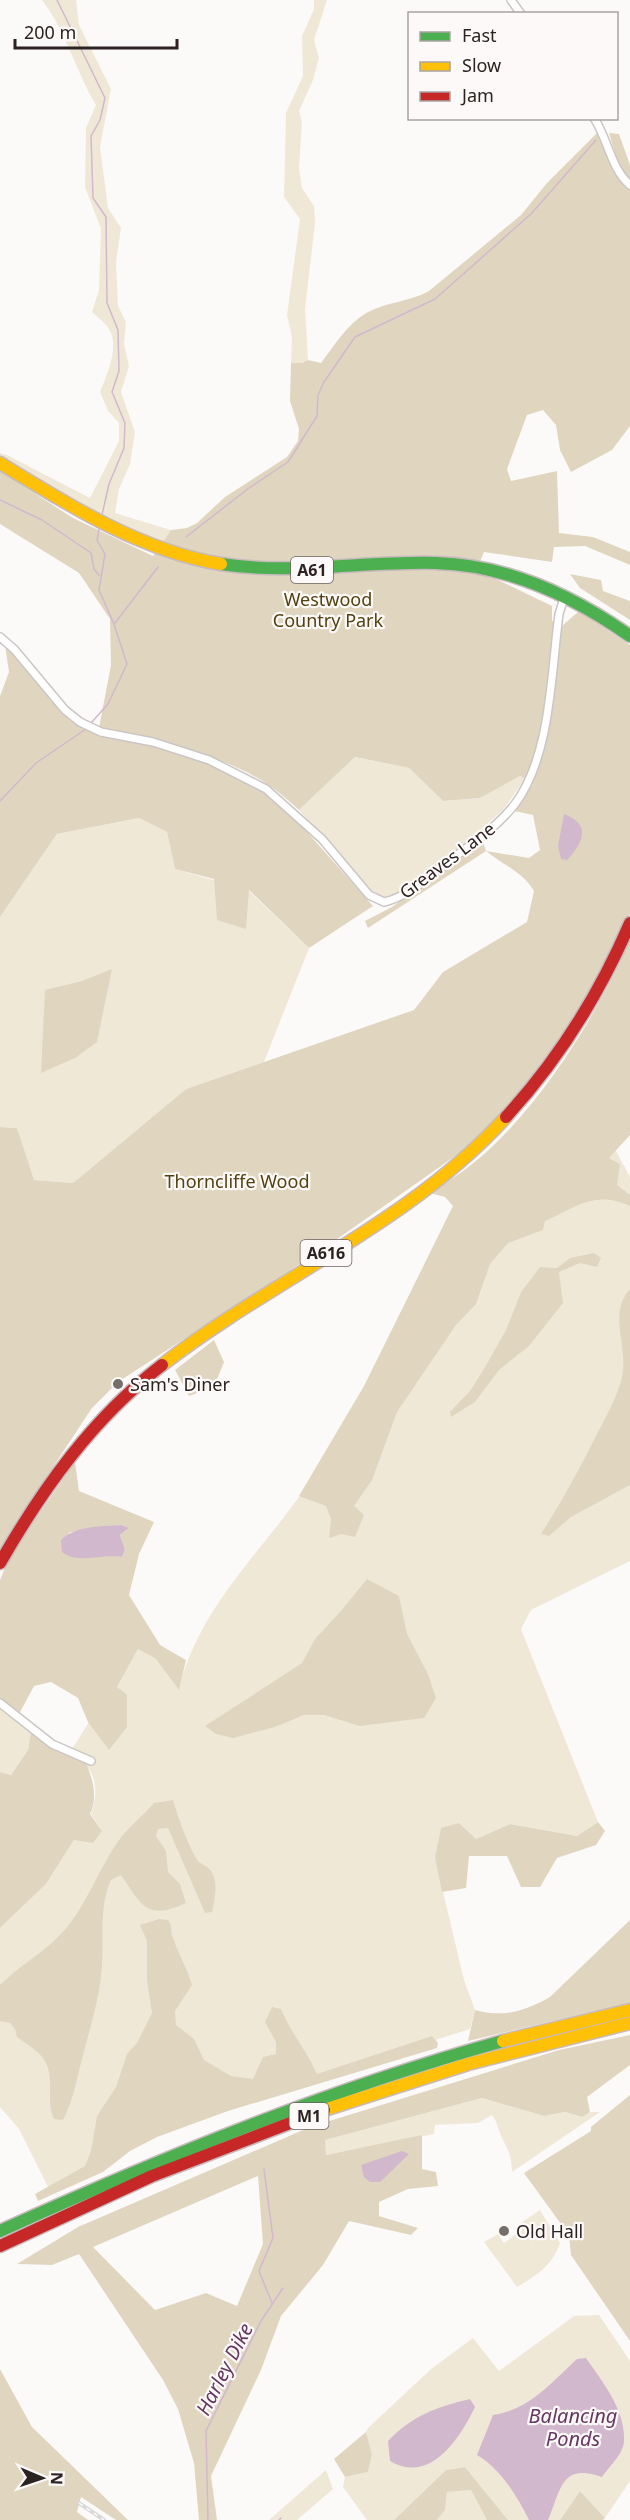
<svg xmlns="http://www.w3.org/2000/svg" width="630" height="2520" font-family="'Noto Sans',sans-serif">
  <style>
    .green { fill: #f0e8d7 }
    .forest { fill: #e0d6bf; fill-rule: evenodd }
    .water { fill: #d1b8cd }
    .lines { fill: none; stroke-linecap: round; stroke-linejoin: round }
    .stream { stroke: #d1b8cd; stroke-width: 1.5 }
    .street-casing { stroke: #cbc6c5; stroke-width: 10 }
    .fast-casing { stroke: #c7babd; stroke-width: 15 }
    .slow-casing { stroke: #c7babd; stroke-width: 15 }
    .jam-casing { stroke: #c7babd; stroke-width: 15 }
    .street { stroke: #fffefe; stroke-width: 7 }
    .fast { stroke: #4caf50; stroke-width: 12 }
    .slow { stroke: #ffc107; stroke-width: 12 }
    .jam { stroke: #c62828; stroke-width: 12 }
    .rail-casing { stroke: #d9d8d8; stroke-width: 4 }
    .rail { stroke: #fdf9f8; stroke-width: 1.5; stroke-dasharray: 4.5; stroke-linecap: butt }
    .poi-dot { fill: #746e6d; stroke: #fdf9f8; stroke-width: 2 }
    .labels { text-anchor: middle; dominant-baseline: central; stroke-width: 4.5; stroke-linejoin: round; paint-order: stroke }
    .shield { fill: #fdf9f8; stroke: #6a6362; stroke-width: 1.5 }
    .shield-label { font-size: 16px; font-weight: bold; fill: #2b2322 }
    .park-label { font-size: 18px; fill: #54410f; stroke: #fdf9f8 }
    .street-label { font-size: 18px; fill: #2b2322; stroke: #fdf9f8 }
    .poi-label { font-size: 18px; fill: #2b2322; stroke: #fdf9f8; text-anchor: start }
    .water-label { font-size: 20px; font-style: italic; fill: #663861; stroke: #fdf9f8 }
  </style>
  <rect width="100%" height="100%" fill="#fcfaf9"/>
  <g class="green">
    <path d="M42,0H76L79,25L111,89L100,147L108,208L121,228L116,262L118,306L126,322L124,344L129,366L121,392L135,432L130,464L119,489L115,513L171,530L161,544L113,523L0,457V453L7,455L90,498L119,441V423L108,411L100,392C107,374 122,343 106,325C102,320 97,317 92,312L99,290L101,229L85,187L86,128L96,105C76,72 66,31 42,0Z"/>
    <polygon points="314,0 327,0 314,40 319,58 313,80 299,111 302,122 299,168 302,188 314,206 315,223 305,309 308,360 302,363 291,363 292,337 287,315 300,219 284,197 286,113 303,76 302,36 314,9"/>
    <polygon points="355,757 409,768 443,801 480,798 519,776 525,779 503,810 460,848 403,891 390,899 375,897 299,810"/>
    <polygon points="139,818 167,832 175,869 248,890 309,948 264,1062 186,1089 73,1183 32,1180 17,1128 0,1127 0,917 57,834"/>
    <path d="M615,1149L630,1177V1561L531,1610L521,1629L598,1822L577,1836L510,1824L476,1839L459,1824L435,1858L464,1980L475,2010L470,2029L316,2078L149,2126L49,2189L19,2129L0,2107V1928L46,1884L74,1840L102,1831L91,1814C100,1788 96,1765 69,1754L89,1722L117,1687L138,1649L156,1659L179,1689C199,1606 264,1550 311,1480C367,1395 408,1298 453,1206Z"/>
    <polygon points="0,1706 31,1731 28,1750 11,1775 0,1772"/>
    <path d="M482,2098L544,2116L565,2112L581,2117L590,2112H600L512,2172C511,2153 509,2153 502,2138C498,2130 498,2123 492,2115L478,2123L435,2125L434,2134L325,2155L324,2140Z"/>
    <path d="M540,2210L560,2243C553,2265 536,2276 517,2287L484,2242L498,2234L504,2243L519,2232L516,2226Z"/>
    <polygon points="599,2315 630,2361 630,2481 605,2518 580,2491 560,2520 508,2520 465,2467 446,2470 394,2520 367,2520 343,2487 345,2477 368,2472 372,2454 366,2432 368,2428 431,2369 473,2338 499,2371 574,2316"/>
    <polygon points="326,2470 333,2489 297,2520 269,2520"/>
    <polygon points="471,2490 487,2520 437,2520 445,2510 447,2492"/>
  </g>
  <g class="forest">
    <path d="M597,133L613,171L630,190V426L612,450L571,472L560,450L556,425L543,410L527,415L507,469L511,481L557,471L559,533L593,537L630,552V565L585,546L554,547L552,562L484,552L475,574L494,578L552,606V621L562,626L579,611L630,645V913L628,919L585,1007L522,1094L478,1140L323,1249L118,1382L92,1408L14,1526L0,1552V1127L17,1128L34,1180L73,1183L186,1089L414,1010L443,972L527,922L534,891C523,872 503,865 486,851L368,928L365,921L392,907L483,842L486,851L529,858L540,850L533,815L514,811L533,784L520,776L480,798L443,801L409,768L355,757L299,810C290,802 280,793 270,786C224,754 154,740 99,728L111,665L110,619L79,573L0,524V471L73,518L153,556L171,530L187,528L197,523L225,497L287,457L298,441L299,429L290,401L291,363H302L308,360L321,363C334,346 348,323 368,312C387,302 409,302 429,291L521,215L547,183Z"/>
    <polygon points="609,133 619,134 630,165 630,181 619,166"/>
    <polygon points="570,574 601,580 603,591 630,601 630,620 580,588"/>
    <polygon points="5,645 69,720 93,733 153,746 208,764 263,792 299,823 373,906 309,948 249,890 246,929 217,920 214,879 175,869 167,832 139,818 57,834 0,917 0,696 9,672"/>
    <path d="M630,940V1135L609,1158L620,1164L617,1185L630,1195V1206C594,1190 577,1207 545,1221L543,1230L508,1243L490,1264L476,1304L456,1325L397,1412L372,1480L354,1506L364,1515L355,1537L342,1534L329,1538L331,1519L326,1506L299,1496L364,1386L453,1206L445,1197L426,1192C511,1158 595,1022 630,940Z"/>
    <polygon points="112,969 97,1042 75,1058 41,1073 45,990 82,981"/>
    <polygon points="594,1253 601,1258 597,1267 580,1263 559,1272 563,1303 529,1346 499,1370 475,1402 451,1417 450,1412 470,1391 484,1369 506,1330 521,1292 540,1267 557,1268 570,1258"/>
    <path d="M630,1289V1485L571,1517L549,1536L541,1534C562,1501 580,1468 598,1432C607,1415 617,1397 622,1377C629,1346 607,1315 630,1289Z"/>
    <polygon points="214,1340 224,1362 214,1387 189,1396 175,1370"/>
    <path d="M75,1462L79,1491L154,1522L139,1554L129,1595L160,1645L186,1660L179,1690L156,1659L138,1649L117,1687L127,1695V1727L109,1750L88,1722L78,1698L51,1682L34,1686L19,1714L0,1698V1580L11,1554ZM121,1525L128,1529L120,1535L125,1550L122,1557L111,1555L68,1533L101,1526Z"/>
    <polygon points="367,1579 399,1596 407,1634 428,1674 436,1698 424,1718 360,1726 324,1715 304,1715 275,1727 233,1738 216,1734 205,1726 302,1663 315,1639 340,1612"/>
    <path d="M31,1731L49,1745L86,1763C93,1780 98,1797 90,1814L102,1831L93,1843L74,1840L46,1884L0,1928V1772L11,1775L28,1750Z"/>
    <path d="M173,1800C179,1820 186,1840 196,1858C199,1864 202,1863 207,1867C220,1877 215,1898 212,1912L205,1913L168,1828L158,1829L156,1836L166,1851L168,1872L180,1884L186,1903C147,1921 142,1906 121,1875L111,1880C99,1906 104,1937 102,1965C100,1997 91,2024 83,2055C77,2077 74,2099 63,2120L54,2119C45,2100 56,2076 43,2058C37,2050 25,2043 17,2037L15,2029L10,2023L0,2021V1985C17,1968 36,1957 54,1941C85,1913 97,1869 122,1836C132,1824 144,1815 154,1803Z"/>
    <polygon points="598,1822 605,1831 596,1845 557,1858 540,1887 521,1887 507,1856 469,1856 466,1888 442,1892 435,1858 441,1828 459,1823 476,1839 510,1824 577,1836"/>
    <path d="M159,1919L168,1920C173,1926 170,1932 173,1938C179,1955 187,1968 192,1985L175,2011L176,2025L194,2039L204,2060L231,2076L253,2079L263,2057L276,2054V2042L265,2022L272,2007L281,2009C291,2033 307,2051 317,2074L432,2036L438,2043L437,2048L228,2111L157,2137L130,2151L103,2172L38,2201L35,2194L85,2166L91,2151L97,2116L116,2087L127,2054L137,2043L152,2013L147,1980V1941L140,1925Z"/>
    <path d="M630,1920V2003L468,2041L475,2010C504,2018 525,2011 550,1997Z"/>
    <path d="M630,2035V2065L587,2097L590,2112L582,2117L565,2112L544,2116L482,2098L325,2140L326,2155L422,2135V2169L436,2172L438,2186L408,2189L379,2202V2216L418,2228L411,2235L349,2221L323,2265L281,2316L261,2370L211,2476L217,2520H199L194,2463L178,2409L163,2380L79,2254L52,2265L17,2264L78,2227L310,2127L559,2050ZM258,2176L263,2244L237,2306L206,2293L155,2310L93,2247Z"/>
    <polygon points="630,2095 630,2341 571,2255 569,2235 524,2173 591,2131 591,2127"/>
    <polygon points="0,2369 32,2427 128,2520 116,2520 81,2497 77,2512 88,2520 0,2520"/>
    <polygon points="366,2432 372,2454 368,2472 345,2477 334,2459"/>
    <polygon points="465,2467 508,2520 487,2520 471,2490 447,2492 445,2510 437,2520 394,2520 446,2470"/>
    <polygon points="580,2491 605,2518 603,2520 560,2520"/>
  </g>
  <g class="water">
    <path d="M564,814C593,825 582,844 567,860L561,859L558,846Z"/>
    <path d="M121,1525L129,1528L120,1535L125,1550L122,1557C103,1553 78,1565 62,1552L61,1540C75,1526 101,1526 121,1525Z"/>
    <polygon points="402,2151 409,2154 380,2182 370,2182 364,2177 361,2165"/>
    <path d="M586,2358C603,2383 626,2410 624,2442C623,2454 609,2467 602,2477C560,2462 561,2491 548,2520H529C517,2496 500,2468 477,2455L493,2415C529,2410 551,2383 577,2359Z"/>
    <path d="M470,2399L475,2407C460,2438 430,2485 390,2461L388,2441C412,2416 436,2407 470,2399Z"/>
  </g>
  <g class="lines">
    <g class="stream">
      <polyline points="57,0 105,98 100,120 91,136 93,198 106,217 107,303 118,330 119,371 112,392 125,423 124,448 109,484 102,515"/>
      <polyline points="0,500 42,520 91,553 94,569 99,575"/>
      <polyline points="186,537 249,488 288,462 317,416 318,395 324,382 355,337 435,299 531,214 596,140"/>
      <polyline points="115,623 158,567"/>
      <polyline points="91,723 108,704 127,664 114,624 99,590 105,554 97,540 99,529"/>
      <polyline points="0,801 36,763 86,729"/>
      <polyline points="264,2169 273,2238 259,2271 272,2303"/>
      <polyline points="208,2520 206,2431 261,2321 283,2288"/>
      <polyline points="279,2520 281,2518"/>
    </g>
    <defs>
      <g id="street">
        <polyline points="511,0 521,14"/>
        <path d="M594,118C608,139 611,169 630,185"/>
        <path d="M0,637L14,649L65,710L80,722L101,732L153,742L209,760L266,789L322,839L369,895L384,902C408,897 429,876 449,861C472,844 497,827 515,804C551,756 551,673 559,614L565,595"/>
        <polyline points="0,1703 52,1744 91,1761"/>
      </g>
      <g id="fast">
        <path d="M221,564C293,575 364,561 436,563C508,565 572,595 630,636"/>
        <path d="M0,2231C164,2157 330,2089 503,2041"/>
      </g>
      <g id="slow">
        <path d="M0,463C68,505 141,551 221,564"/>
        <path d="M162,1365C273,1279 411,1222 506,1117"/>
        <polyline points="503,2041 630,2010"/>
        <polyline points="324,2110 468,2064 630,2023"/>
      </g>
      <g id="jam">
        <path d="M506,1117C559,1059 599,995 630,923"/>
        <path d="M0,1563C43,1488 93,1418 162,1365"/>
        <polyline points="0,2246 152,2176 324,2110"/>
      </g>
    </defs>
    <use href="#street" class="street-casing"/>
    <use href="#fast" class="fast-casing"/>
    <use href="#slow" class="slow-casing"/>
    <use href="#jam" class="jam-casing"/>
    <use href="#street" class="street"/>
    <use href="#fast" class="fast"/>
    <use href="#slow" class="slow"/>
    <use href="#jam" class="jam"/>
    <defs>
      <polyline id="rail" points="79,2503 104,2520"/>
    </defs>
    <use href="#rail" class="rail-casing"/>
    <use href="#rail" class="rail"/>
  </g>
  <g class="poi-dot">
    <circle cx="118" cy="1384" r="6"/>
    <circle cx="504" cy="2231" r="6"/>
  </g>
  <g class="labels">
    <g class="shield">
      <rect x="291" y="557" width="42" height="26" rx="4.5"/>
      <rect x="300.5" y="1240" width="51" height="26" rx="4.5"/>
      <rect x="289.5" y="2103" width="39" height="26" rx="4.5"/>
    </g>
    <g class="shield-label">
      <text x="312" y="570">A61</text>
      <text x="326" y="1253">A616</text>
      <text x="309" y="2116">M1</text>
    </g>
    <g class="park-label">
      <text x="328" y="599">Westwood<tspan x="328" dy="21">Country Park</tspan></text>
      <text x="237" y="1181">Thorncliffe Wood</text>
    </g>
    <g class="street-label">
      <text transform="translate(447 860) rotate(-37)">Greaves Lane</text>
    </g>
    <g class="poi-label">
      <text x="130" y="1384">Sam's Diner</text>
      <text x="516" y="2231">Old Hall</text>
    </g>
    <g class="water-label">
      <text transform="translate(224 2369) rotate(-63)">Harley Dike</text>
      <text x="573" y="2415">Balancing<tspan x="573" dy="23">Ponds</tspan></text>
    </g>
  </g>
  <rect x="408" y="12" width="210" height="108" fill="#fdf9f8" stroke="#a9a3a2" stroke-width="1.5"/>
  <rect x="420" y="32" width="30" height="9" fill="#4caf50" stroke="#a9a3a2" stroke-width="1.5"/>
  <text x="462" y="42" font-size="18" fill="#2b2322">Fast</text>
  <rect x="420" y="62" width="30" height="9" fill="#ffc107" stroke="#a9a3a2" stroke-width="1.5"/>
  <text x="462" y="72" font-size="18" fill="#2b2322">Slow</text>
  <rect x="420" y="92" width="30" height="9" fill="#c62828" stroke="#a9a3a2" stroke-width="1.5"/>
  <text x="462" y="102" font-size="18" fill="#2b2322">Jam</text>
  <g transform="translate(42 2478) rotate(92)" stroke="#fdf9f8" stroke-width="4.5" paint-order="stroke">
  <path d="M0-4.5L10 22L0 15L-10 22Z" fill="#2b2322"/>
  <text y="-9" font-size="16" font-weight="bold" text-anchor="middle" fill="#2b2322">N</text>
  </g>
  <path d="M15 39v9h162v-9" fill="none" stroke="#2b2322" stroke-width="3"/>
  <text x="24" y="39" font-size="18" fill="#2b2322" stroke="#fdf9f8" stroke-width="4.5" paint-order="stroke">200 m</text>
</svg>
